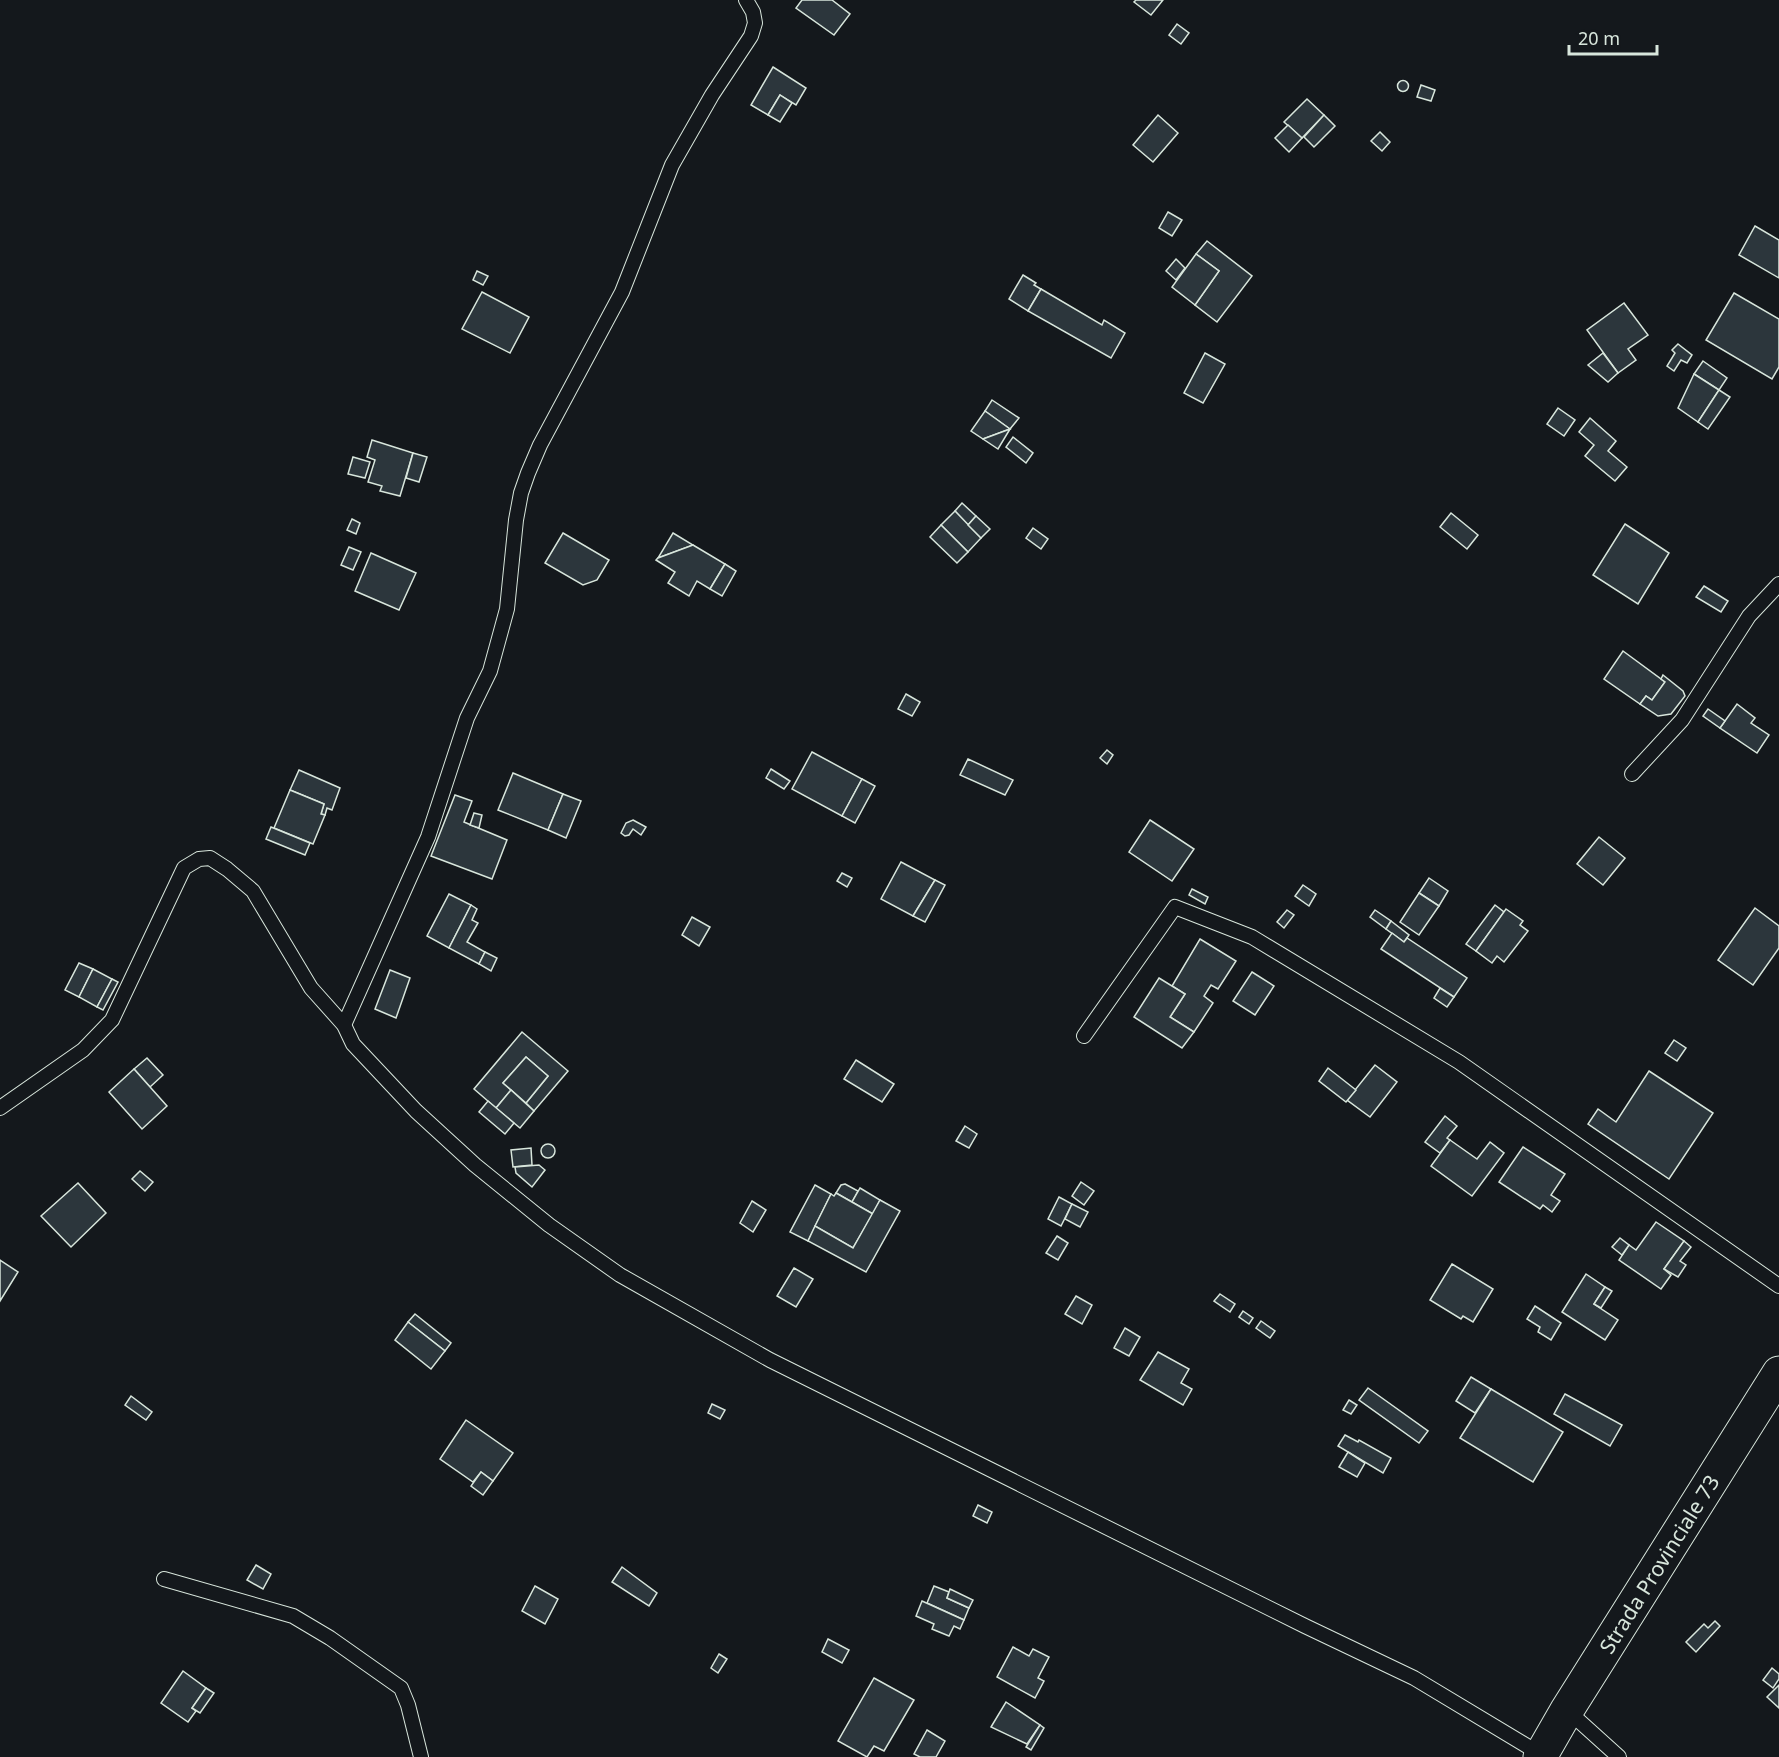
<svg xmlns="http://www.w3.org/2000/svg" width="1779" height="1757" font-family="'Noto Sans',sans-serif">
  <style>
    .building { fill: #2c363c; stroke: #d8e6dc; stroke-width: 1.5 }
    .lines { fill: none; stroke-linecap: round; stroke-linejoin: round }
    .service-casing { stroke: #d8e6dc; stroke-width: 16 }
    .tertiary-casing { stroke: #d8e6dc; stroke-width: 35 }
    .service { stroke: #14181c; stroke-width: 14 }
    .tertiary { stroke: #14181c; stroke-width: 33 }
    .labels { text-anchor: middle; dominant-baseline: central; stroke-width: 4.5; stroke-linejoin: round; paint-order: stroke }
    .street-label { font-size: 21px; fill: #d8e6dc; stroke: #14181c }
  </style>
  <rect width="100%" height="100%" fill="#14181c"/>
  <g class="building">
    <polygon points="802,0 832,0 850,14 834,35 796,8"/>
    <polygon points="1136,0 1163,0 1151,15 1134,2"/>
    <polygon points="1177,24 1189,33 1181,44 1169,35"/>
    <polygon points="773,67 806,88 796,105 780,95 768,115 751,105"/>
    <circle cx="1403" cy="86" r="5.5"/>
    <polygon points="1421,85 1435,90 1431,101 1417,97"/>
    <polygon points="780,95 792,103 780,122 768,115"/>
    <polygon points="1307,99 1324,115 1302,138 1284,122"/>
    <polygon points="1158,115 1178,133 1153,162 1133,145"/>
    <polygon points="1324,115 1335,126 1314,147 1304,137"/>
    <polygon points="1288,125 1302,138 1289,152 1275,138"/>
    <polygon points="1380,132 1390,142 1382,151 1371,141"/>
    <polygon points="1168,212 1182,220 1172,236 1159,228"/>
    <polygon points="1755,226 1779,240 1779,278 1739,255"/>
    <polygon points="1207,241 1252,276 1217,322 1195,305 1219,271 1196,254"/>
    <polygon points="1196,254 1219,271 1195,305 1172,287"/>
    <polygon points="1176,259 1185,268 1176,280 1166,271"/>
    <polygon points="477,271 488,276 483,285 473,280"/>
    <polygon points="1023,275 1036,283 1034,285 1041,289 1028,311 1009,299"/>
    <polygon points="1041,289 1102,325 1104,320 1125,333 1111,358 1028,311"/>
    <polygon points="482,292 529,317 510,353 462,329"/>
    <polygon points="1734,293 1779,319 1779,367 1772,379 1706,340"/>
    <polygon points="1624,303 1648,335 1628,349 1636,360 1618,373 1587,330"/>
    <polygon points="1678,344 1692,355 1687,363 1681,360 1674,371 1667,366 1675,353 1672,350"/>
    <polygon points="1205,353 1225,364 1203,403 1184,393"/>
    <polygon points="1603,353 1618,373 1608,382 1588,365"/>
    <polygon points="1703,361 1727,378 1719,390 1694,374"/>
    <polygon points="1694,374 1719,390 1698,422 1678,408"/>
    <polygon points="1719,390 1730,397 1708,429 1698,422"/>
    <polygon points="992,400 1019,418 1010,429 985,411"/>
    <polygon points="1558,408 1575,420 1564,436 1547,424"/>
    <polygon points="985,411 1010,429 983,439 971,431"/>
    <polygon points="1590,418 1616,441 1608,451 1627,467 1615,481 1585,456 1594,445 1579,432"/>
    <polygon points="1010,429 998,449 983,439"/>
    <polygon points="1013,437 1033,453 1026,463 1006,447"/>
    <polygon points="372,440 413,453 400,496 380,491 382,486 368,482 375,460 367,457"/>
    <polygon points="413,453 427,457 419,482 406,478"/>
    <polygon points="353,457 370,462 365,478 348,474"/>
    <polygon points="962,503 976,516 968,525 955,511"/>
    <polygon points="955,511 981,538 968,552 941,525"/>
    <polygon points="1451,513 1478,535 1467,549 1440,527"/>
    <polygon points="976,516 990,529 981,538 968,525"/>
    <polygon points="352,519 360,523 356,534 347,530"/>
    <polygon points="1625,524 1669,553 1638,604 1593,575"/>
    <polygon points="941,525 968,552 957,563 930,537"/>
    <polygon points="1033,528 1048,539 1041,549 1026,538"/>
    <polygon points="563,533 609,560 597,580 583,585 545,563"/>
    <polygon points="673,533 693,545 658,558"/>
    <polygon points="693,545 725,564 710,589 697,581 689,596 668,583 675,572 656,560 658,558"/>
    <polygon points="349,547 361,552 353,570 341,565"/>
    <polygon points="371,553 416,573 399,610 355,591"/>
    <polygon points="725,564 736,571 722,596 710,589"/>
    <polygon points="1704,586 1728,601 1721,612 1696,597"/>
    <polygon points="1623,651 1665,682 1652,700 1646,696 1640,704 1604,679"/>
    <polygon points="1663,675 1683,691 1685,696 1671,714 1658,716 1640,704 1646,696 1652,700 1665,682 1661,679"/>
    <polygon points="906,694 920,702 912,716 898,709"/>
    <polygon points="1737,704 1755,718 1751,723 1769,735 1757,753 1720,728"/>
    <polygon points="1708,709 1725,721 1720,728 1703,716"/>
    <polygon points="1107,750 1113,755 1107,764 1100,758"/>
    <polygon points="812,752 862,779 842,816 792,789"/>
    <polygon points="968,759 1013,780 1005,795 960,775"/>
    <polygon points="771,769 790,781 784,789 766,778"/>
    <polygon points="299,770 340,788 332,810 327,808 325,815 321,814 324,804 290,790"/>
    <polygon points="513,773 563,794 548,830 498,810"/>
    <polygon points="862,779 875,786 855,823 842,816"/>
    <polygon points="290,790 324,804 321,814 325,815 313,844 274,828"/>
    <polygon points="563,794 581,801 566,838 548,830"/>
    <polygon points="455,795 472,801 464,822 507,840 492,879 431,856"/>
    <polygon points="474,813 482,815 479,828 470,825"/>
    <polygon points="633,820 646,827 641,835 633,829 629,835 625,836 621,833 626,823"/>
    <polygon points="1150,820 1194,849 1172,881 1129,852"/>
    <polygon points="271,827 310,843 305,855 266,839"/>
    <polygon points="1599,837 1625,858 1603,885 1577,864"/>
    <polygon points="901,862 935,880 913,916 881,899"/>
    <polygon points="842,873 852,878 847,887 837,881"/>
    <polygon points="1429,878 1448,891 1439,906 1419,893"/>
    <polygon points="935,880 945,885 925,922 913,916"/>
    <polygon points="1303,885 1316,894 1309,906 1295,896"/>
    <polygon points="1192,889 1208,897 1205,904 1189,895"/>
    <polygon points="1419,893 1439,906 1419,935 1400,922"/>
    <polygon points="449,894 471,905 449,948 427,936"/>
    <polygon points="471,905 477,909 472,920 478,923 467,942 485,952 479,964 449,948"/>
    <polygon points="1495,905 1504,912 1476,951 1466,944"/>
    <polygon points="1755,908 1779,926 1779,948 1753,985 1718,960"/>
    <polygon points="1506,909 1523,921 1520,925 1528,931 1504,962 1497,956 1492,963 1476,951"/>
    <polygon points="1287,910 1294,915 1284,928 1277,922"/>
    <polygon points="1375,910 1391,921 1386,929 1370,917"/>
    <polygon points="692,917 710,927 699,946 682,935"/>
    <polygon points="1391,921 1409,935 1404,942 1386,929"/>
    <polygon points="1392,933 1404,942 1407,938 1467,978 1454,997 1381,949"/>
    <polygon points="1200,939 1236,961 1218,989 1211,985 1204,996 1213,1003 1194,1032 1170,1017 1185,994 1172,986"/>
    <polygon points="485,952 497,958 491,971 479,964"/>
    <polygon points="79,963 93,969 79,997 65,990"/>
    <polygon points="93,969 112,979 97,1007 79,997"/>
    <polygon points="390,970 410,978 396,1018 375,1009"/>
    <polygon points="1252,972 1274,986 1255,1015 1233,1001"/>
    <polygon points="1159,978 1185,994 1170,1017 1194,1032 1182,1048 1134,1017"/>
    <polygon points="112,979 118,982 103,1010 97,1007"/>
    <polygon points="1440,988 1454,997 1447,1007 1434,998"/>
    <polygon points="522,1032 568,1071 534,1111 526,1103 548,1076 526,1057 503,1083 511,1090 496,1108 474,1089"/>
    <polygon points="1674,1040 1686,1048 1677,1061 1665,1053"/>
    <polygon points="526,1057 548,1076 526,1103 503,1083"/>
    <polygon points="147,1058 163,1075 150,1087 134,1069"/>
    <polygon points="856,1060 894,1084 882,1102 844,1079"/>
    <polygon points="1375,1065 1397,1082 1370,1117 1347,1100"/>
    <polygon points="1328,1068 1356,1090 1346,1102 1319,1081"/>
    <polygon points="134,1069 167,1106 142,1129 109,1092"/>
    <polygon points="1649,1071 1713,1113 1669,1179 1588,1124 1598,1109 1616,1122"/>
    <polygon points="511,1090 534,1111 520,1128 496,1108"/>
    <polygon points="488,1101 514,1123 505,1134 479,1112"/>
    <polygon points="1445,1116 1457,1126 1447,1138 1450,1140 1440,1153 1425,1142"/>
    <polygon points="965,1126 977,1134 969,1148 956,1141"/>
    <polygon points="1450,1140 1477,1159 1490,1142 1504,1153 1472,1196 1431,1166"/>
    <circle cx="548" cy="1151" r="7"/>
    <polygon points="1523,1147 1565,1174 1551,1195 1560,1201 1552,1212 1543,1205 1540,1209 1499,1182"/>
    <polygon points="531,1148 532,1165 513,1167 511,1150"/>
    <polygon points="539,1165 545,1170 532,1187 516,1173 515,1167"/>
    <polygon points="140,1171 153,1182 145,1191 132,1179"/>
    <polygon points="1081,1182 1094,1191 1084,1205 1072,1196"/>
    <polygon points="78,1183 106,1213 71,1247 41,1216"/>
    <polygon points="845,1184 858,1191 852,1202 836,1193 841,1185"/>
    <polygon points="815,1185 831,1194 808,1241 790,1232"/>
    <polygon points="860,1188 880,1200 873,1214 852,1202"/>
    <polygon points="836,1193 873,1214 853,1248 815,1226 831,1194 834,1196"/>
    <polygon points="1059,1197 1072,1204 1061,1226 1048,1219"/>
    <polygon points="880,1200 900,1211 866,1272 808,1241 815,1226 853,1248"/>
    <polygon points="752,1201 766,1210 753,1232 740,1223"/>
    <polygon points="1072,1204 1088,1212 1080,1227 1065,1219"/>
    <polygon points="1656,1222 1684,1241 1664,1269 1671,1275 1661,1289 1619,1260 1629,1245 1636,1250"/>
    <polygon points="1057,1236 1068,1243 1058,1260 1046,1253"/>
    <polygon points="1620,1238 1629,1245 1622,1255 1612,1247"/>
    <polygon points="1684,1241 1691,1247 1680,1261 1686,1265 1678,1277 1664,1269"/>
    <polygon points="0,1260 18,1272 0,1301"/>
    <polygon points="1452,1264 1493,1289 1473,1322 1463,1316 1461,1319 1430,1300"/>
    <polygon points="794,1268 813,1279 796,1307 777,1296"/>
    <polygon points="1586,1274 1605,1287 1594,1304 1618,1320 1605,1340 1562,1312"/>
    <polygon points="1605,1287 1612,1291 1601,1308 1594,1304"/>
    <polygon points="1220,1294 1235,1304 1230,1312 1214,1301"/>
    <polygon points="1076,1296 1092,1305 1082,1324 1065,1314"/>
    <polygon points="1535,1306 1561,1323 1551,1340 1538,1332 1540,1327 1527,1319"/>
    <polygon points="1243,1311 1253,1318 1249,1324 1239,1317"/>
    <polygon points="415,1314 451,1343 445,1351 408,1322"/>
    <polygon points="1261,1321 1275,1331 1270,1338 1256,1328"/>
    <polygon points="408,1322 445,1351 431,1369 395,1340"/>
    <polygon points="1125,1328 1140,1337 1129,1356 1114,1348"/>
    <polygon points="1158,1352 1189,1369 1181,1383 1192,1389 1183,1405 1140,1380"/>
    <polygon points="1471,1377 1491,1389 1475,1413 1456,1401"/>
    <polygon points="1368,1388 1428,1431 1419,1443 1359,1400"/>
    <polygon points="1491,1389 1563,1432 1533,1482 1460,1438"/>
    <polygon points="1565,1394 1622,1425 1610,1446 1554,1414"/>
    <polygon points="131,1396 152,1412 146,1420 125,1405"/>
    <polygon points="1349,1400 1357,1405 1351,1414 1343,1410"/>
    <polygon points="712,1404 725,1410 720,1419 708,1413"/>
    <polygon points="466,1420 513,1453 493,1481 481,1472 473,1482 440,1459"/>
    <polygon points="1345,1435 1358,1442 1359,1440 1391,1458 1383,1473 1338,1446"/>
    <polygon points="1348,1452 1365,1463 1357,1477 1339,1467"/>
    <polygon points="481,1472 493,1481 483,1495 471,1486"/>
    <polygon points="978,1505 992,1512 987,1523 973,1516"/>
    <polygon points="256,1565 271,1574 263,1589 247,1580"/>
    <polygon points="622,1567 657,1593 649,1606 612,1582"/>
    <polygon points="535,1586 558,1599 545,1624 522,1611"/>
    <polygon points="934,1586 949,1592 947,1598 969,1608 964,1620 927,1603"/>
    <polygon points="950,1589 973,1600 969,1608 947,1598"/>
    <polygon points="922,1601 964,1620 960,1629 954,1626 949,1636 932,1629 934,1624 916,1616"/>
    <polygon points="1715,1621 1720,1626 1696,1652 1686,1642 1704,1624 1708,1628"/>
    <polygon points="828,1639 849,1650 842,1663 822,1652"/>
    <polygon points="1013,1647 1029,1656 1033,1649 1049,1657 1038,1678 1044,1681 1035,1698 997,1677"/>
    <polygon points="719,1654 727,1659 718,1673 711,1668"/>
    <polygon points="1772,1668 1779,1674 1779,1679 1773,1688 1763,1680"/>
    <polygon points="183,1671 206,1688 192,1708 196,1711 188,1722 161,1703"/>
    <polygon points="874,1678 914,1700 884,1751 874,1746 867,1757 838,1741"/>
    <polygon points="1779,1685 1779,1708 1767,1697"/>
    <polygon points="206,1688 214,1693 200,1713 192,1708"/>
    <polygon points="1006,1702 1040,1725 1027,1744 991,1727"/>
    <polygon points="1040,1725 1044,1728 1031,1750 1026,1747"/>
    <polygon points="927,1730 945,1741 936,1757 920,1757 914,1754"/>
  </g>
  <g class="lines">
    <defs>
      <g id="service">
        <polyline points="1632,774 1682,720 1749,616 1779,584"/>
        <polyline points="344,1025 428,837 467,718 490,671 507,609 516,520 521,493 528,473 540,445 622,292 672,165 712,95 751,36 755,23 753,12 746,0"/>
        <polyline points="1084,1036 1175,907 1252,937 1459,1062 1779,1286"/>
        <polyline points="0,1108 83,1050 112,1020 184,868 199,859 210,858 227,869 253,891 311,988 344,1025 353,1044 416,1111 475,1165 549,1225 620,1275 770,1360 1305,1626 1414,1678 1542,1755"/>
        <polyline points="164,1579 293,1616 330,1638 401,1688 408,1705 421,1757"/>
        <polyline points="1567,1710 1619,1757"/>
      </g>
      <polyline id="tertiary" points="1540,1757 1567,1710 1779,1373"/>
    </defs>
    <use href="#service" class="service-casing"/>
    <use href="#tertiary" class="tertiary-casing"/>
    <use href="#service" class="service"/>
    <use href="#tertiary" class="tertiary"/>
  </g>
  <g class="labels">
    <g class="street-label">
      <text transform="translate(1659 1564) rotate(-58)">Strada Provinciale 73</text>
    </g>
  </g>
  <path d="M1569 45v9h88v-9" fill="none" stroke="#d8e6dc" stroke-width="3"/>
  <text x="1578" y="45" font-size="18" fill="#d8e6dc" stroke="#14181c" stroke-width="4.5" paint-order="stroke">20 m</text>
</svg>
